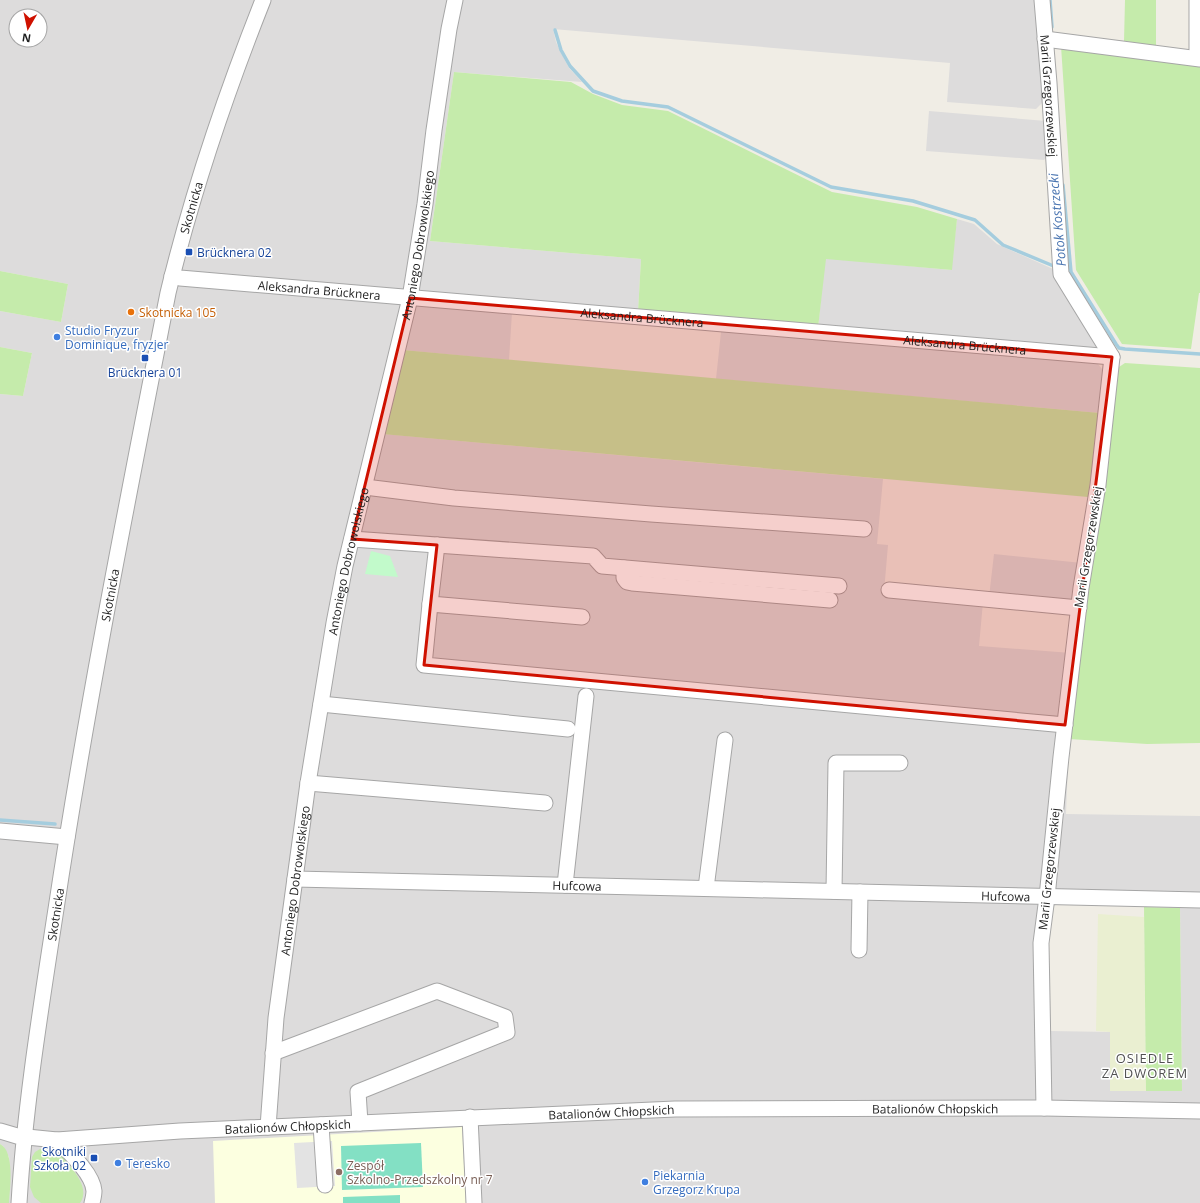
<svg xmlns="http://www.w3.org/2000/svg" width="1200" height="1203" font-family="'Open Sans',sans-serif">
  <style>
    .residential { fill: #dddcdc; fill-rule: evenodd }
    .education { fill: #fcffe0 }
    .farmland { fill: #eaefd1 }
    .grass { fill: #c5ebab }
    .park { fill: #c2facb }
    .pitch { fill: #83e0c4 }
    .parking { fill: #e3e3e3 }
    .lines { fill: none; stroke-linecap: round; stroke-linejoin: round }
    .stream { stroke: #a5cdde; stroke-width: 3.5 }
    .minor-casing { stroke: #a6a6a6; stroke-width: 17 }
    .minor { stroke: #fff; stroke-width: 15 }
    .marked { fill: #cf1100; fill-opacity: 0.2; stroke: #cf1100; stroke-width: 3; stroke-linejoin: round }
    .transit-dot { fill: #1a4fb4; stroke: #fff; stroke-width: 1.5 }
    .food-dot { fill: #e8710a; stroke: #fff; stroke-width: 1.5 }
    .shop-dot { fill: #3f7fe0; stroke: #fff; stroke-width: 1.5 }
    .education-dot { fill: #8d6e63; stroke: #fff; stroke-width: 1.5 }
    .labels { text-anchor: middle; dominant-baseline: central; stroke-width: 3; stroke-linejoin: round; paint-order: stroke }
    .street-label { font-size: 12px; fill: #1f1f1f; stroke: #fff }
    .transit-label { font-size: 12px; fill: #164399; stroke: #fff; text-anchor: start }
    .food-label { font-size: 12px; fill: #c56008; stroke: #fff; text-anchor: start }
    .shop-label { font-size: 12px; fill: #366cbe; stroke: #fff; text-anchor: start }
    .education-label { font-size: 12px; fill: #785e54; stroke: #fff; text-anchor: start }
    .water-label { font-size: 13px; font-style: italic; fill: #4a75b1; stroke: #fff }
    .neighbourhood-label { font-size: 13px; letter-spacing: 1px; fill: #525252; stroke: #fff }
  </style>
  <rect width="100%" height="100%" fill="#f0ede5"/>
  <g class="residential">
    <path d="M0,0H1037L1044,101L1036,109L947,102L950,63L553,29L556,42L561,53L569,68L582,82L454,72L430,241L641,259L638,312H512L509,360L403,350L383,434L883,479L877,544L888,545L884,592L983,602L979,646L1071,653L1069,739L1066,814L1200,816V1203H9L10,1170L9,1157L3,1146L0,1144V394L23,396L32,353L0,347V311L61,322L68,284L0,271ZM16,16H40V40H16ZM1058,903L1180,908L1182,1091H1110V1032L1050,1031L1045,937L1051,909Z"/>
    <polygon points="929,111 1046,121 1048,156 1044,160 926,151"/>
    <polygon points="957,219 974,224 997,244 1053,269 1101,347 1098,364 1106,374 1100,413 716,379 721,332 818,328 825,258 951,270"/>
    <polygon points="994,554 1082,563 1077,605 989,597"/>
  </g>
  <polygon class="education" points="462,1127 466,1203 215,1203 213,1141"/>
  <polygon class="farmland" points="1098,914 1144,917 1146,1091 1110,1091 1110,1032 1096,1031"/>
  <g class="grass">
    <polygon points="1125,0 1156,0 1156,46 1124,41"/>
    <polygon points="1061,46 1200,63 1200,293 1199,293 1191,349 1122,344 1076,270"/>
    <polygon points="454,72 571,82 593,94 622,105 668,111 832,192 917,207 957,219 952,270 826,259 818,328 638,312 641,259 430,241"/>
    <polygon points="0,271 68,284 61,322 0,311"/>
    <polygon points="0,347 32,353 23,396 0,394"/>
    <polygon points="403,350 1100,413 1088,497 382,434"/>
    <polygon points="1125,363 1200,368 1200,743 1147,744 1069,739 1107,448 1119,367"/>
    <polygon points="1144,907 1180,908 1182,1091 1146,1091"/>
    <path d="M0,1144C15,1151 10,1189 9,1203H0Z"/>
    <path d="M40,1149L53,1150L51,1153L55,1157L59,1153C69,1165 92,1187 80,1203H41L34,1197L30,1187L32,1157L35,1152Z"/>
  </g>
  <polygon class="park" points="371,551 390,556 398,577 365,574"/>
  <g class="pitch">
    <polygon points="421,1143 423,1187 342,1190 341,1146"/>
    <polygon points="400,1195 400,1203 343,1203 343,1197"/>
  </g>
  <polygon class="parking" points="332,1141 335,1186 297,1188 294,1143"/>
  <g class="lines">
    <g class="stream">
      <polyline points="1050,0 1052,27"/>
      <polyline points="555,30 561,50 570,66 593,91 622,101 668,107 831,187 913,201 975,220 1003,245 1056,267"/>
      <polyline points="1063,185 1071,272 1116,344 1119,348 1125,349 1200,354"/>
      <polyline points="0,820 55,824"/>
    </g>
    <defs>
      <g id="minor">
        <path id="s1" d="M1042,0L1049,83L1061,274L1112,357L1098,485L1081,588L1061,757L1047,897L1041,943L1044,1108"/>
        <polyline points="1045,39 1200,59"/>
        <polyline points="1197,58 1197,0"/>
        <path id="s2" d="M172,276L180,278L1112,357"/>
        <polyline points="365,487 454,498 651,514 864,529"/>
        <polyline points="352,539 593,556 602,566 839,586"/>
        <polyline points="437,545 430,604 582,617"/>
        <polyline points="624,568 624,578 627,582 632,583 830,600"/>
        <polyline points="889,590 1079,608"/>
        <polyline points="430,604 424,665 1065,725"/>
        <polyline points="321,704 568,729"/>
        <polyline points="308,783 545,803"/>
        <polyline points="0,831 67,837"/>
        <path id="s3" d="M295,879C597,885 898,894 1200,900"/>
        <polyline points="565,885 586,696"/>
        <polyline points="706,888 725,740"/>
        <polyline points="834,891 836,763 900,763"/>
        <polyline points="859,950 860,892"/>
        <polyline points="273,1053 437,991 505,1017 507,1032 358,1092 360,1123"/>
        <polyline points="470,1117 474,1203"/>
        <polyline points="321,1125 325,1185"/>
        <path id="s4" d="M268,1127L276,1018L308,783L334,623L345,566L410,298L425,204L434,130L449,29L455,0"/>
        <path id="s5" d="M0,1131L17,1136L57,1140L180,1131L675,1109L1044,1108L1200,1111"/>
        <path d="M57,1140C69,1152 93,1174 94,1191C94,1195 93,1199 92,1203"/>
        <path id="s6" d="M19,1203C25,1104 41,1007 56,909C87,703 128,498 168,293C192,193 225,96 263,0"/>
      </g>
    </defs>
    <use href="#minor" class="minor-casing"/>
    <use href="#minor" class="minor"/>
  </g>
  <path class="marked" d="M410,298L1112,357L1065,725L424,665L437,545L352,539Z"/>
  <g class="transit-dot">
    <rect x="185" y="248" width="8" height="8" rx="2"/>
    <rect x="141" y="354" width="8" height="8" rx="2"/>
    <rect x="90" y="1154" width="8" height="8" rx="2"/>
  </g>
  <circle class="food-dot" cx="131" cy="312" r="4"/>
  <g class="shop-dot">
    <circle cx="57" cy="337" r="4"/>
    <circle cx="118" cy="1163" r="4"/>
    <circle cx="645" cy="1182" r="4"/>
  </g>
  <circle class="education-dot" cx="339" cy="1172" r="4"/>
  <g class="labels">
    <g class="street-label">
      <text stroke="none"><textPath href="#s1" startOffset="96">Marii Grzegorzewskiej</textPath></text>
      <text stroke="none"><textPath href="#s6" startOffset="1011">Skotnicka</textPath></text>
      <text stroke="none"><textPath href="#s4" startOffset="896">Antoniego Dobrowolskiego</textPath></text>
      <text stroke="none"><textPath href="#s2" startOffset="148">Aleksandra Brücknera</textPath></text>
      <text stroke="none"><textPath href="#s2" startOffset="472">Aleksandra Brücknera</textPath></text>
      <text stroke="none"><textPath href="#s2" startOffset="796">Aleksandra Brücknera</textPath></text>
      <text transform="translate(1088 547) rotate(-81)">Marii Grzegorzewskiej</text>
      <text stroke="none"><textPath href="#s4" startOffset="572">Antoniego Dobrowolskiego</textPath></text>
      <text stroke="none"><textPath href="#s6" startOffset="615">Skotnicka</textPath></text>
      <text transform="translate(1049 869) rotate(-84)">Marii Grzegorzewskiej</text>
      <text stroke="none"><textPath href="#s4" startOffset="248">Antoniego Dobrowolskiego</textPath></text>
      <text stroke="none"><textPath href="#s3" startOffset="282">Hufcowa</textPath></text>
      <text stroke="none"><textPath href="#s3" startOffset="711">Hufcowa</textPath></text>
      <text stroke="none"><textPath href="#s6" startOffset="291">Skotnicka</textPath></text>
      <text stroke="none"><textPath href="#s5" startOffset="937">Batalionów Chłopskich</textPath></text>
      <text stroke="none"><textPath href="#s5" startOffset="613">Batalionów Chłopskich</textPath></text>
      <text stroke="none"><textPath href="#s5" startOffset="289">Batalionów Chłopskich</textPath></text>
    </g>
    <g class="transit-label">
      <text x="197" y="252">Brücknera 02</text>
      <text x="145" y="372" text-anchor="middle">Brücknera 01</text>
      <text x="86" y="1151" text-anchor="end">Skotniki<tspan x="86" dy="14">Szkoła 02</tspan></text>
    </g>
    <g class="food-label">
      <text x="139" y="312">Skotnicka 105</text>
    </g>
    <g class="shop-label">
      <text x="65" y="330">Studio Fryzur<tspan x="65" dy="14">Dominique, fryzjer</tspan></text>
      <text x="126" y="1163">Teresko</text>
      <text x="653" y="1175">Piekarnia<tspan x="653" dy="14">Grzegorz Krupa</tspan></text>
    </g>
    <g class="education-label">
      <text x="347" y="1165">Zespół<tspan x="347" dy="14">Szkolno-Przedszkolny nr 7</tspan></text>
    </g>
    <g class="water-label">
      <text transform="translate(1057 220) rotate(-95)">Potok Kostrzecki</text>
    </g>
    <g class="neighbourhood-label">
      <text x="1145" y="1058">OSIEDLE<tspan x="1145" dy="15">ZA DWOREM</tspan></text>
    </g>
  </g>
  <g transform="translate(28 28) rotate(189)"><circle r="19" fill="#ffffff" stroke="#a5a5a5"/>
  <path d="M0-3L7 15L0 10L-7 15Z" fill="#cf1100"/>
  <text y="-6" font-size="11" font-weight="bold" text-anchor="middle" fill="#1f1f1f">N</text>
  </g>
</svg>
